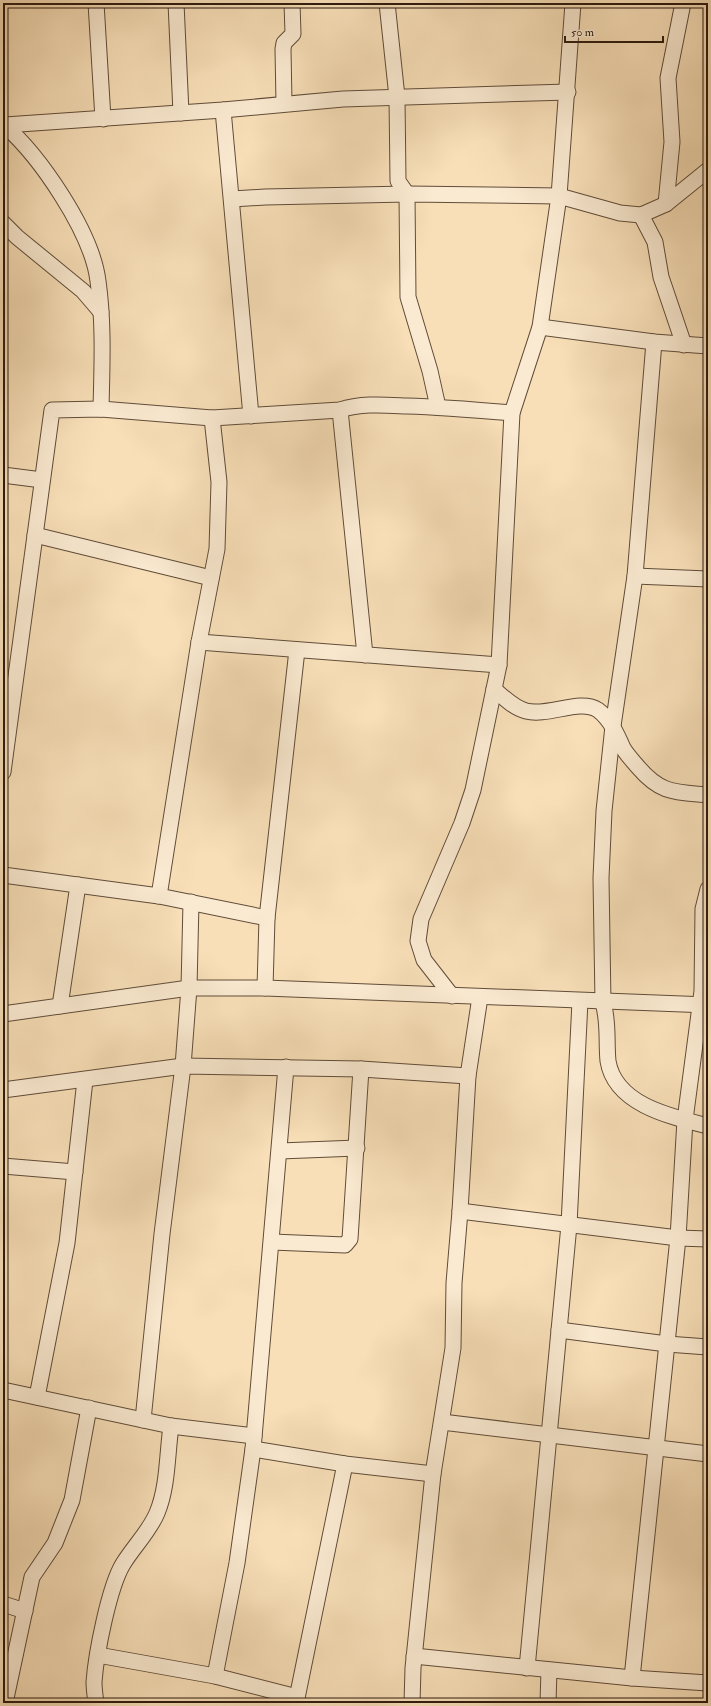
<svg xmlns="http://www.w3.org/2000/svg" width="711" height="1706" font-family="'IM FELL Double Pica',serif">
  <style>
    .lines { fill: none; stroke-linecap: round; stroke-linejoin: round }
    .minor-casing { stroke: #604c39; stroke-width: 17 }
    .minor { stroke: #faead1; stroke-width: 15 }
  </style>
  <rect width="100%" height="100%" fill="#f8dfb8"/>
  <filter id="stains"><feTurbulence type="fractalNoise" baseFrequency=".005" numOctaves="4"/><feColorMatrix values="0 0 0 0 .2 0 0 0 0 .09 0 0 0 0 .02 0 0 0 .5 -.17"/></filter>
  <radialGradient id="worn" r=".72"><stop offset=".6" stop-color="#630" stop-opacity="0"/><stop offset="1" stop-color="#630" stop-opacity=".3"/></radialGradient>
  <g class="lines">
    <defs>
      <g id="minor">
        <polyline points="96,3 103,119"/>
        <polyline points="176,3 181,113"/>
        <polyline points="387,3 397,97 398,181 407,194 408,297 430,371 438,407"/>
        <polyline points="284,103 283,49 284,43 293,34 292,3"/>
        <polyline points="223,110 251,416"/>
        <path d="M3,124C40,156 92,232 98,281C104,324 102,366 101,409"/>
        <polyline points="5,125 223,110 343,99 568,92"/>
        <polyline points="232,199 265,197 407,194 559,196 620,213 641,215 666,204 708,170"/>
        <polyline points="666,204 672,142 668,78 683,3"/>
        <polyline points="641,215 655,242 661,277 684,345"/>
        <polyline points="3,223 17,237 83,291 101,312"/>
        <polyline points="540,327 654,342 708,346"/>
        <path d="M654,342L635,576L613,726L604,811L601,878L603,1003C609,1022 606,1041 608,1061C615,1105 672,1117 708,1126"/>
        <polyline points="340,410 365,655"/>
        <polyline points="3,475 42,480"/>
        <polyline points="35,535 211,578"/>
        <polyline points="635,576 708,579"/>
        <polyline points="199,642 499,665"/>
        <path d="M494,689C503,697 514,708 526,711C548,717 580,698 598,710C610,719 617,734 623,748C627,755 633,761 638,767C661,794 675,792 708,795"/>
        <path d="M3,772L52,410L101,409L212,418L340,410C362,403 384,405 407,406C442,407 477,410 512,413"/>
        <polyline points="3,875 159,896 267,918"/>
        <polyline points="159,896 199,642 217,549 219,482 212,418"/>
        <polyline points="265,988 267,918 297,650"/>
        <polyline points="452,996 424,960 418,941 421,919 462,823 473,790 499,665 512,413 540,327 559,196 573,3"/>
        <polyline points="60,1006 78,885"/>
        <polyline points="3,1014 189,988 265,988 708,1005"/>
        <polyline points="3,1090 183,1066 361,1069 468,1076"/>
        <polyline points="280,1151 357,1148"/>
        <polyline points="3,1166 75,1172"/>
        <polyline points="460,1211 678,1238 708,1239"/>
        <polyline points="272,1242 345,1245 350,1239 361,1069"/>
        <polyline points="559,1330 667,1344 708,1347"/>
        <polyline points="3,1390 171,1426 254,1436"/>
        <polyline points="37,1397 67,1243 85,1080"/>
        <polyline points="143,1420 162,1234 183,1066 189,988 191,902"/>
        <polyline points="442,1422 708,1454"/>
        <polyline points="253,1449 345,1464 433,1474"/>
        <polyline points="3,1604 25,1611"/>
        <polyline points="98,1655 215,1676 297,1697"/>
        <polyline points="414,1656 632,1678 708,1683"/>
        <polyline points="527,1668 569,1225 580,1001"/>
        <polyline points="215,1676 237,1563 253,1449 286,1067"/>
        <polyline points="632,1678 678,1238 685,1120 702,991 703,909 708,889"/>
        <polyline points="5,1703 32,1577 55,1543 72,1500 89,1408"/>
        <path d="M96,1703C95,1696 94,1689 94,1682C96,1654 109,1587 123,1564C134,1546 149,1532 157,1513C168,1487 167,1454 171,1426"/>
        <polyline points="296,1703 345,1464"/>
        <polyline points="412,1703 413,1668 433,1474 453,1348 454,1283 460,1211 468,1076 480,997"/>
        <polyline points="548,1703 549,1670"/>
      </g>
    </defs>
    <use href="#minor" class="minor-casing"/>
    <use href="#minor" class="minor"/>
  </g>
  <rect width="711" height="1706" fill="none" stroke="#f8dfb8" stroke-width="16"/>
  <rect x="4" y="4" width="703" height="1698" fill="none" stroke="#2d1b0f" stroke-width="2"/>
  <rect x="8" y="8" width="695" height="1690" fill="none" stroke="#2d1b0f"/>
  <path d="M565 36v6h98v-6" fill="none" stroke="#2d1b0f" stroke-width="2"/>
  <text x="571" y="36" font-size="12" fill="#2d1b0f" stroke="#faead1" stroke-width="3" paint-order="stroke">50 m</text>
  <rect width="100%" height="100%" filter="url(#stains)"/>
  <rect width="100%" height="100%" fill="url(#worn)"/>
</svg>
